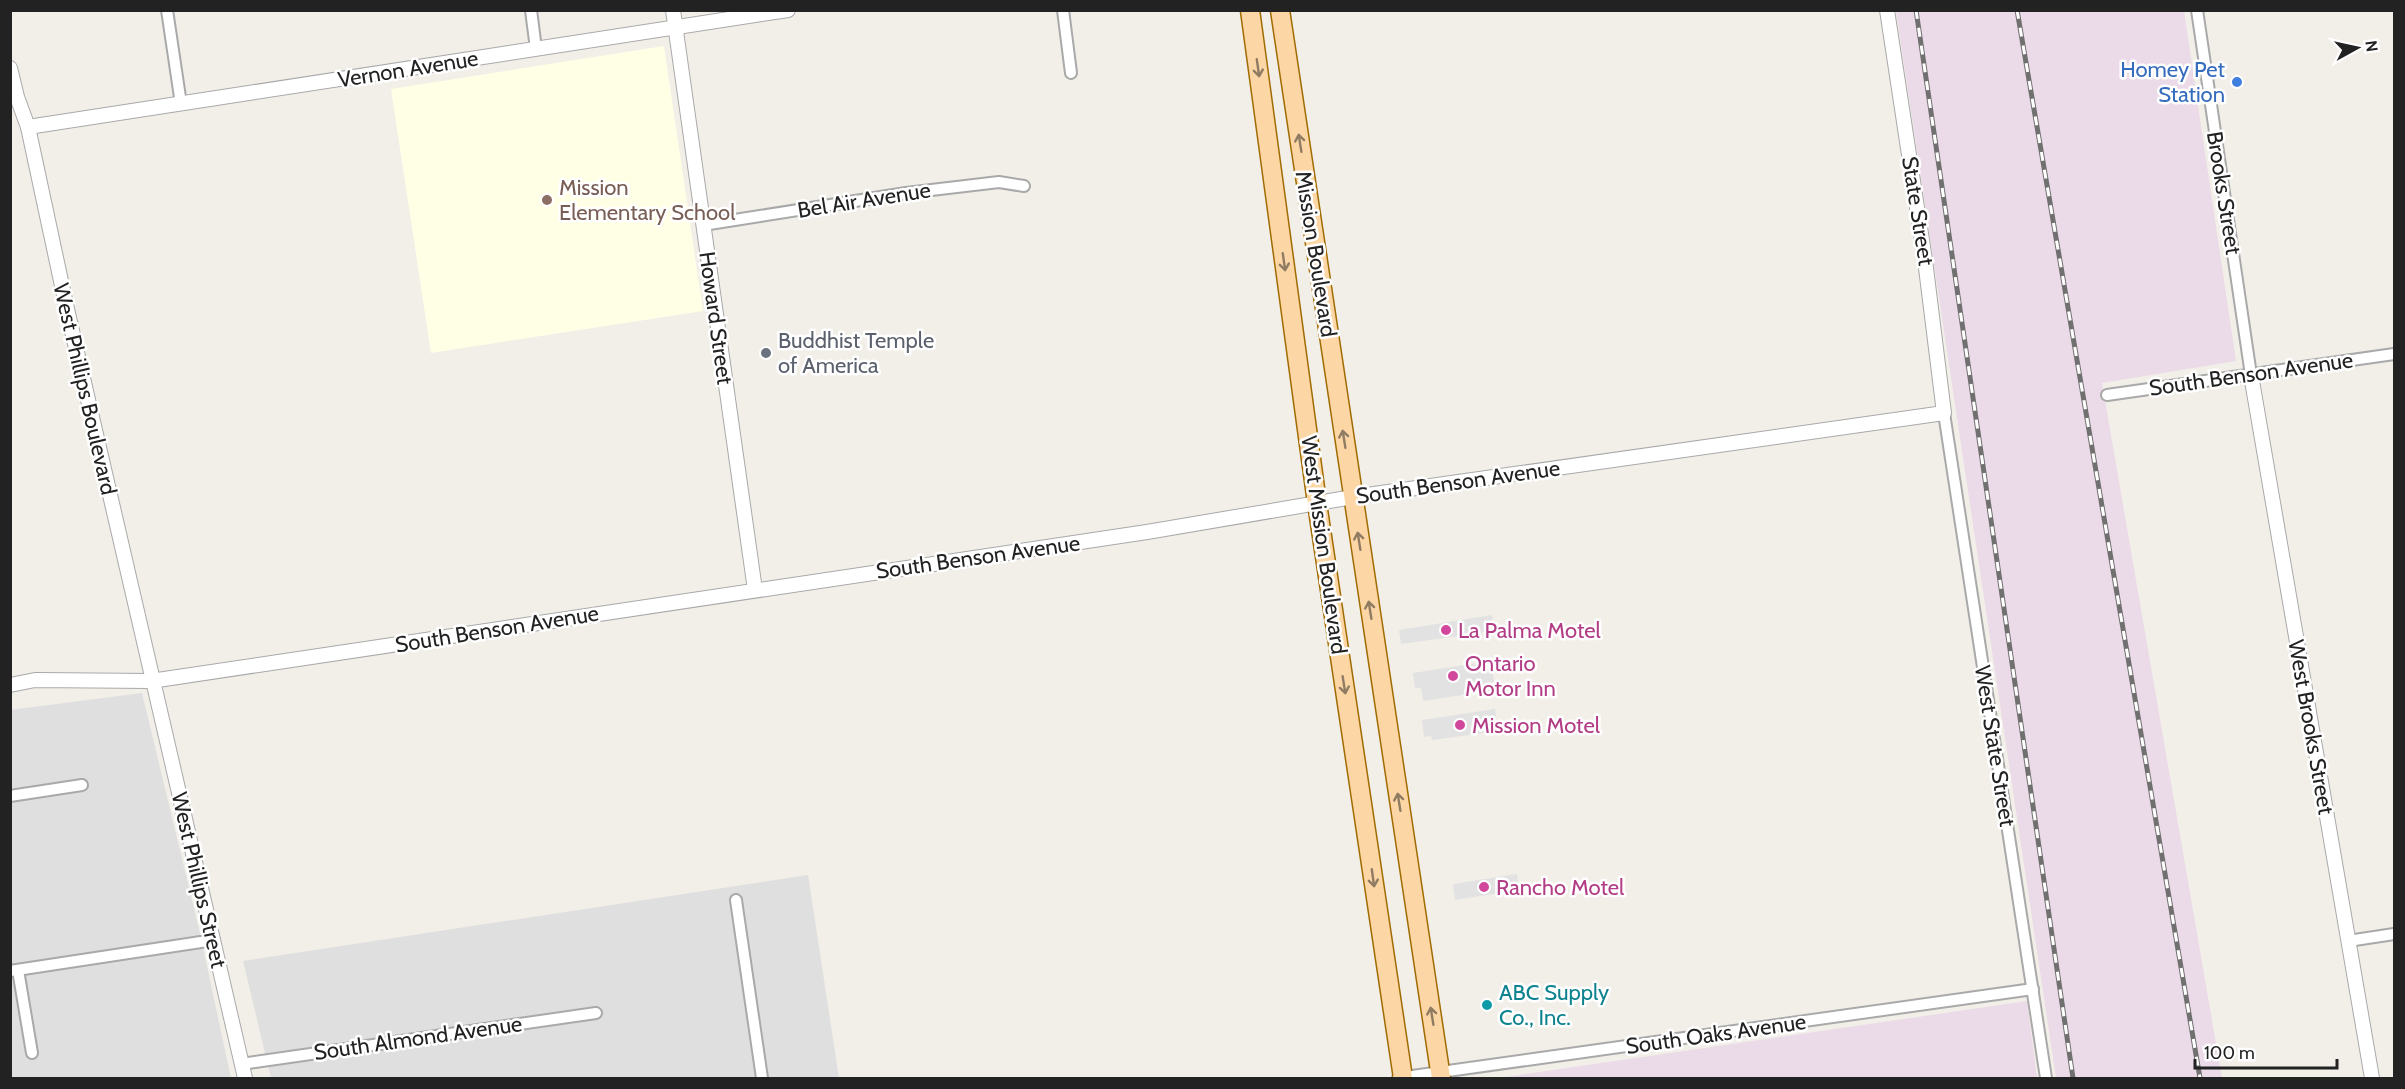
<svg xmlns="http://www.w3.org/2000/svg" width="2405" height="1089" font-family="Cabin,sans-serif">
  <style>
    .residential { fill: #e0dfdf }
    .industrial { fill: #ebdbe8 }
    .education { fill: #ffffe5 }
    .parking { fill: #e2e2e2 }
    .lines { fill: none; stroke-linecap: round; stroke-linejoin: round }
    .minor-casing { stroke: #a9a9a9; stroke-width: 14 }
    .tertiary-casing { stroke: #a9a9a9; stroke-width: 16 }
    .primary-casing { stroke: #a06b00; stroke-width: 21 }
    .minor { stroke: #fff; stroke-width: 10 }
    .tertiary { stroke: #fff; stroke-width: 14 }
    .primary { stroke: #fcd6a4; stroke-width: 18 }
    .rail-casing { stroke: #707070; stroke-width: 5 }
    .rail { stroke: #fff; stroke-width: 3; stroke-dasharray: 9; stroke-linecap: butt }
    .oneway { stroke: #8f7c63 }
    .shop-dot { fill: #3f7fe0; stroke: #fff; stroke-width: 2 }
    .education-dot { fill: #8d6e63; stroke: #fff; stroke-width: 2 }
    .worship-dot { fill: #6b7280; stroke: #fff; stroke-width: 2 }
    .hotel-dot { fill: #d1479c; stroke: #fff; stroke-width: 2 }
    .culture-dot { fill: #0f9aa8; stroke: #fff; stroke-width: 2 }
    .labels { text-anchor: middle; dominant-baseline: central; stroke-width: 5; stroke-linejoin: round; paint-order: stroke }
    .street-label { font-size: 22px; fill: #222; stroke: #fff }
    .shop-label { font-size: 22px; fill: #366cbe; stroke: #fff; text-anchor: end }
    .education-label { font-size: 22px; fill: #785e54; stroke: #fff; text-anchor: start }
    .worship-label { font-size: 22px; fill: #5b616d; stroke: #fff; text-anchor: start }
    .hotel-label { font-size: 22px; fill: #b23c85; stroke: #fff; text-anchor: start }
    .culture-label { font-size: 22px; fill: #0d838f; stroke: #fff; text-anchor: start }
  </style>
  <rect width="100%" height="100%" fill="#f2efe9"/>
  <g class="residential">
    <polygon points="142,693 199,929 231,1078 11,1078 10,710"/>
    <polygon points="808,875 839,1078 271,1078 243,961"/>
  </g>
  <g class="industrial">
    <polygon points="1896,11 2184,11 2236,361 2102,383 2222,1078 2056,1078"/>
    <polygon points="2027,1001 2037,1078 1499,1078"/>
  </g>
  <polygon class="education" points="664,46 703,311 431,353 391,89"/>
  <g class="parking">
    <polygon points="1492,615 1494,631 1401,644 1399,630"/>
    <polygon points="1484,662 1485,667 1492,666 1494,682 1488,683 1489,691 1423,701 1421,688 1415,688 1413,673"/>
    <polygon points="1495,709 1498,731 1432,740 1431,736 1424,737 1422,720"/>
    <polygon points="1517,874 1519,890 1455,900 1453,884"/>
  </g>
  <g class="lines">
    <defs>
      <g id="minor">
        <polyline points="167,10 181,104"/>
        <polyline points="531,10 536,49"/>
        <polyline points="1063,10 1071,73"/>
        <polyline points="2197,10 2251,375"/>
        <polyline points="703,225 906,193 999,182 1024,186"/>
        <polyline points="2107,395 2394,354"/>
        <polyline points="1944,413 2046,1078"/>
        <polyline points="10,796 82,785"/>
        <polyline points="736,900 762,1078"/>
        <polyline points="2348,941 2394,934"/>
        <polyline points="18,970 32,1053"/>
        <polyline points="10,971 214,940"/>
        <polyline points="241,1064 596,1013"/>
        <polyline points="1398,1078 2033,989"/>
      </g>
      <g id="tertiary">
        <polyline points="673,10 755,590"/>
        <polyline points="10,68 17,97 28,127 67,309 245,1078"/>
        <polyline points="28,127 788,10"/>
        <polyline points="2251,375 2372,1078"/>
        <polyline points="10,685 35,680 151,681 1147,532 1353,497 1944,413 1925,260 1887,10"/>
      </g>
      <g id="primary">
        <polyline points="1250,10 1317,503 1403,1078"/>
        <polyline points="1280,10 1441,1078"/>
      </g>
    </defs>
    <use href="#minor" class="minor-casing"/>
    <use href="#tertiary" class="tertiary-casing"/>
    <use href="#primary" class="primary-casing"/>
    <use href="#minor" class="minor"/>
    <use href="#tertiary" class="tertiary"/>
    <use href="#primary" class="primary"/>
    <defs>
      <g id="rail">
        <polyline points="1916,10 2073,1078"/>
        <polyline points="2017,10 2200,1078"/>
      </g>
    </defs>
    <use href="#rail" class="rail-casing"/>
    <use href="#rail" class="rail"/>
  </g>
  <defs><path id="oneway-shaft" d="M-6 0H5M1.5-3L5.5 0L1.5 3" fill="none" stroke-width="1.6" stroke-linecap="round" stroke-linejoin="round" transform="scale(1.5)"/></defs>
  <g class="oneway">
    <use href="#oneway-shaft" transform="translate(1258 68) rotate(82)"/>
    <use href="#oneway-shaft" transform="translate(1300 143) rotate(-99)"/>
    <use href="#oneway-shaft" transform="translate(1284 262) rotate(82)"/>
    <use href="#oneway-shaft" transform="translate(1344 439) rotate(-99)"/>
    <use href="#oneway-shaft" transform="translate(1359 541) rotate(-99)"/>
    <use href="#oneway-shaft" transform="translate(1370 610) rotate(-99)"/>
    <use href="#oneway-shaft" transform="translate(1344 685) rotate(81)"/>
    <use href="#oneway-shaft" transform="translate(1399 802) rotate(-99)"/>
    <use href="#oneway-shaft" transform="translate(1373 878) rotate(82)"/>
    <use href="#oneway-shaft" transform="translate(1432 1016) rotate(-99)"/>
  </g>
  <circle class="shop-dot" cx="2237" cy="82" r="6"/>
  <circle class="education-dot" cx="547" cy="200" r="6"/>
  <circle class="worship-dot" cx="766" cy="353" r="6"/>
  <g class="hotel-dot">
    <circle cx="1446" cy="630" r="6"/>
    <circle cx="1453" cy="676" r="6"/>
    <circle cx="1460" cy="725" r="6"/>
    <circle cx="1484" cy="887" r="6"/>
  </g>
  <circle class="culture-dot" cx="1487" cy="1005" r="6"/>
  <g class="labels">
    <g class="street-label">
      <text transform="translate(408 69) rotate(-9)">Vernon Avenue</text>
      <text transform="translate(2224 193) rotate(81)">Brooks Street</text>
      <text transform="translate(864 200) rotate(-9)">Bel Air Avenue</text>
      <text transform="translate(1918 211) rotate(81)">State Street</text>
      <text transform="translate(1316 254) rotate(81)">Mission Boulevard</text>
      <text transform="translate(716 318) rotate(82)">Howard Street</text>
      <text transform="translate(2251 374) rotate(-8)">South Benson Avenue</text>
      <text transform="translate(85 389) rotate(77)">West Phillips Boulevard</text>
      <text transform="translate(1458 482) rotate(-8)">South Benson Avenue</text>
      <text transform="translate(1324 545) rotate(82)">West Mission Boulevard</text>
      <text transform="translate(978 557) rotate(-8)">South Benson Avenue</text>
      <text transform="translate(497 629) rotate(-9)">South Benson Avenue</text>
      <text transform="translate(2311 727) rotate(80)">West Brooks Street</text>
      <text transform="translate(1995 746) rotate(81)">West State Street</text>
      <text transform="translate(199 880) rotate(77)">West Phillips Street</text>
      <text transform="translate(1716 1034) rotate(-8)">South Oaks Avenue</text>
      <text transform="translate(418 1038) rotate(-8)">South Almond Avenue</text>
    </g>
    <g class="shop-label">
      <text x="2225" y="69">Homey Pet<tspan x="2225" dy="25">Station</tspan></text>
    </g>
    <g class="education-label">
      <text x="559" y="187">Mission<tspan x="559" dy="25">Elementary School</tspan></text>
    </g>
    <g class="worship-label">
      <text x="778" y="340">Buddhist Temple<tspan x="778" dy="25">of America</tspan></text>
    </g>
    <g class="hotel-label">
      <text x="1458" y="630">La Palma Motel</text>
      <text x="1465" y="663">Ontario<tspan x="1465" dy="25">Motor Inn</tspan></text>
      <text x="1472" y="725">Mission Motel</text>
      <text x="1496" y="887">Rancho Motel</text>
    </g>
    <g class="culture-label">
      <text x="1499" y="992">ABC Supply<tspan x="1499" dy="25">Co., Inc.</tspan></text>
    </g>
  </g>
  <rect width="2405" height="1089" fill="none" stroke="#222222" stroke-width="24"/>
  <g transform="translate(2357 48) rotate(82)" stroke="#ffffff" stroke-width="4.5" paint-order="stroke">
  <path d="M0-4.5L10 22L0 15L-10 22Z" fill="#222222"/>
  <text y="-9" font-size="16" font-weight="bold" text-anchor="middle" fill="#222222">N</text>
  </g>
  <path d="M2195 1059v9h142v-9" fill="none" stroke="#222222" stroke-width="3"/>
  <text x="2204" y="1059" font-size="18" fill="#222222" stroke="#ffffff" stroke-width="4.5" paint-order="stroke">100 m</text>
</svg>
